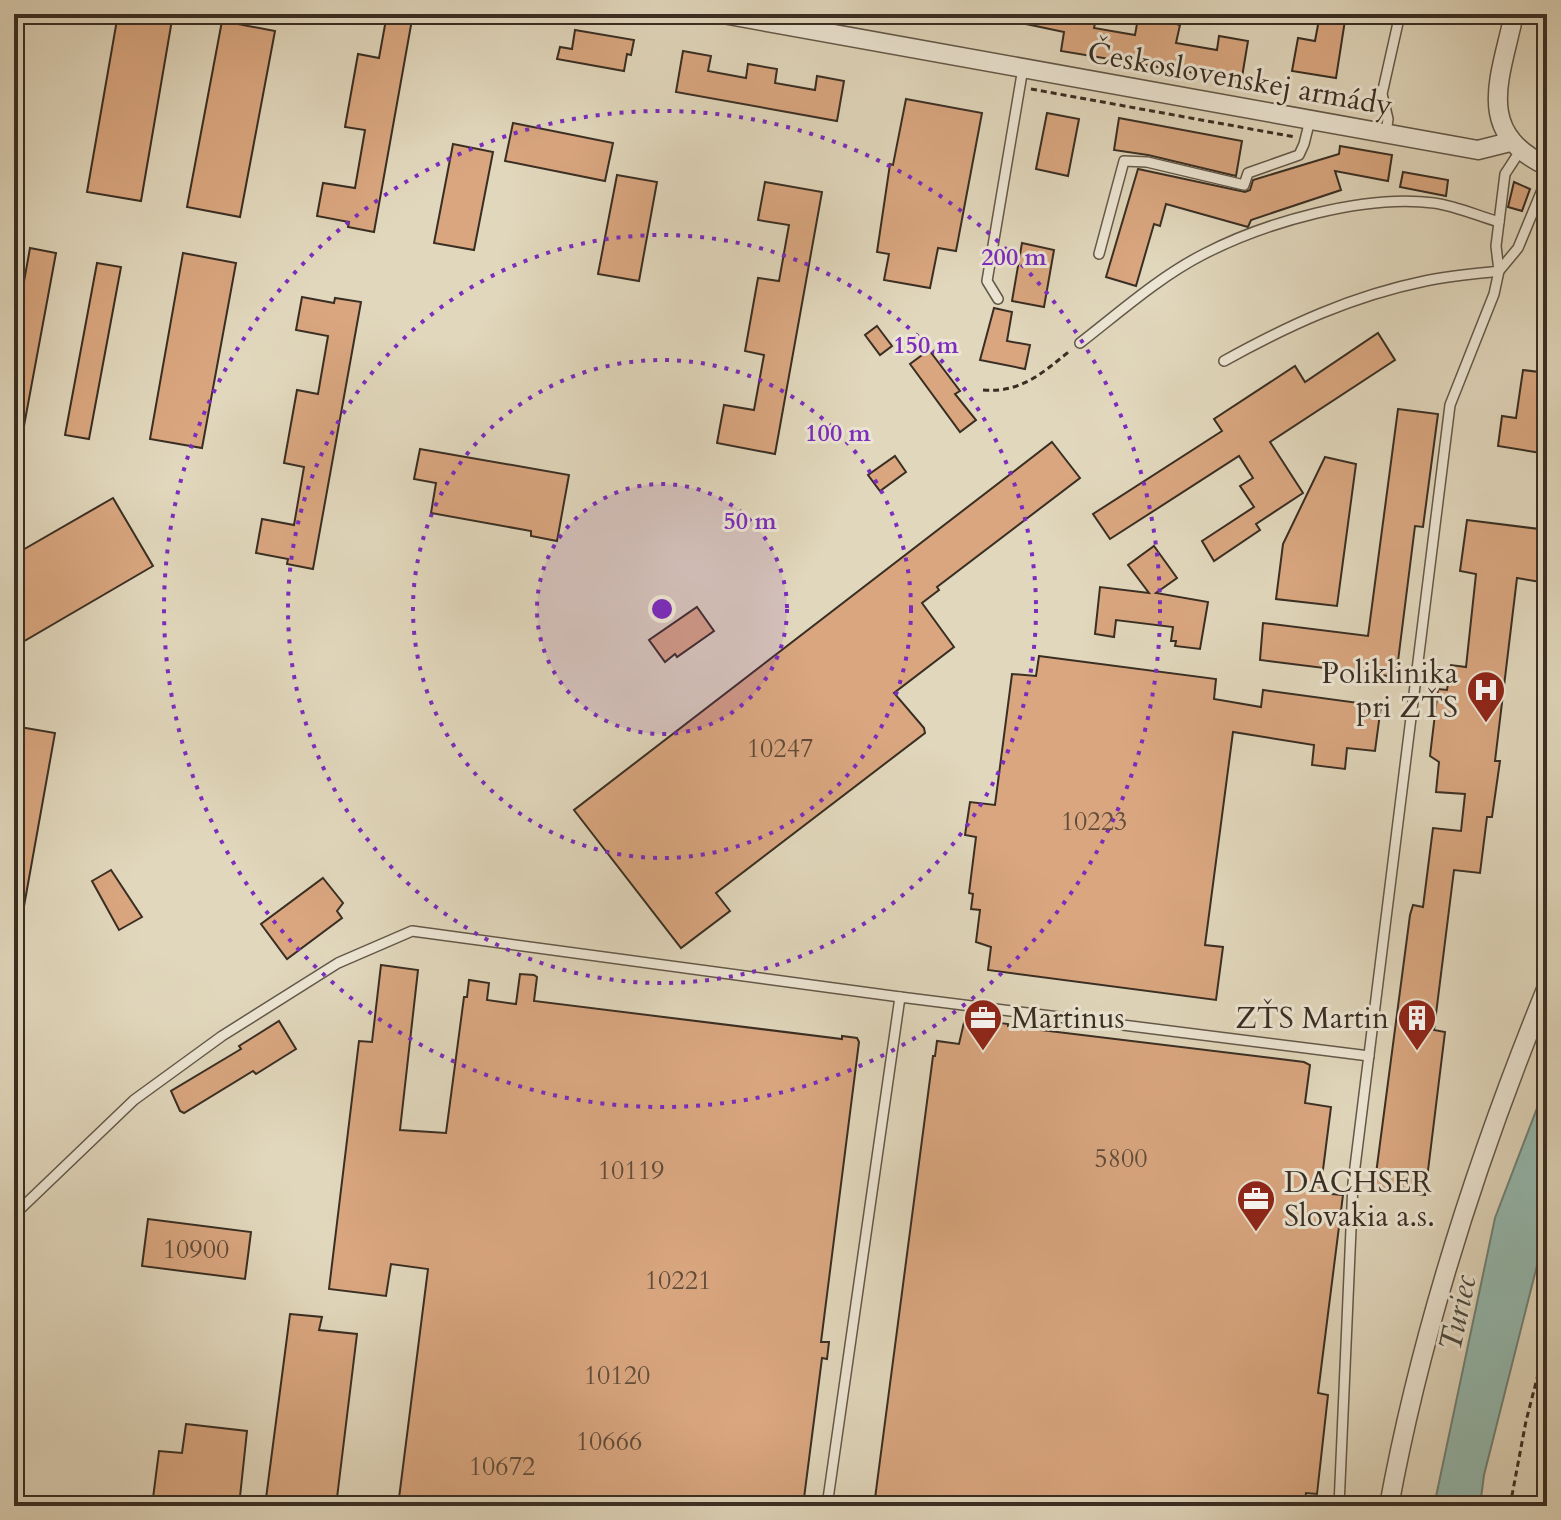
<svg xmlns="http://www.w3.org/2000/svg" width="1561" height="1520" font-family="Cardo,serif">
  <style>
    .water { fill: #94bab0; stroke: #708278; stroke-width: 2 }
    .building { fill: #d9a67f; stroke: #392e23; stroke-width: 2 }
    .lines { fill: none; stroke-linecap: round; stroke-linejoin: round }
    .service-casing { stroke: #635849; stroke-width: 12 }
    .minor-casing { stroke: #635849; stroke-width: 21 }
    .path { stroke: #392e23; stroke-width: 3; stroke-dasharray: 6 4; stroke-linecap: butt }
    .service { stroke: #ece5d3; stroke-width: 9 }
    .minor { stroke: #ece5d3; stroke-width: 18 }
    .ring { fill: none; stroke: #7b2cbf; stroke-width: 4; stroke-dasharray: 4 8 }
    .labels { text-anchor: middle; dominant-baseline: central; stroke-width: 6; stroke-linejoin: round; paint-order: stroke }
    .number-label { font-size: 26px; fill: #614c3a }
    .street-label { font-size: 30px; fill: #392e23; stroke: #ece5d3 }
    .poi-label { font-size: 30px; fill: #392e23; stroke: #ece5d3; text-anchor: end }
    .water-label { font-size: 32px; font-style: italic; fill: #4b4a3f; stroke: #ece5d3 }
    .centre { fill: #7b2cbf; stroke: #ece5d3; stroke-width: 4 }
    .ring-label { font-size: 24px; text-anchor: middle; font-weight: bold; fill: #7b2cbf; stroke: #ece5d3; stroke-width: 6; stroke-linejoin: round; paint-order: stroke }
  </style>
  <rect width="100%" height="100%" fill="#e1d7bc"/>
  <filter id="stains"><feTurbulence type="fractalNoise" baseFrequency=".0025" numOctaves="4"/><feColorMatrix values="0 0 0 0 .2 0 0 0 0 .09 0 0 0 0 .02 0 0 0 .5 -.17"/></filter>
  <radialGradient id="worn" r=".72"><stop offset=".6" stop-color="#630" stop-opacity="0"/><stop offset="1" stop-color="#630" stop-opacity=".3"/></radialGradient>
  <polygon class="water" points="1547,1082 1547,1226 1484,1475 1480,1506 1434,1506 1495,1218"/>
  <g class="building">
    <polygon points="118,14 173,14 141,201 87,192"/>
    <polygon points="387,14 413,14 374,232 348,227 349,222 317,216 323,183 355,188 365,130 345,127 358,54 379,58"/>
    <polygon points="1008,14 1097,14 1094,28 1135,35 1138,18 1166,21 1180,25 1176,43 1217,50 1219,36 1248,41 1241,83 1212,76 1061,51 1064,32 1007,20"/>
    <polygon points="1320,14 1346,14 1336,78 1292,71 1298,38 1315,41"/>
    <polygon points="222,21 275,31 240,217 187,207"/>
    <polygon points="575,30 634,40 631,55 627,54 624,71 557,59 560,47 572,49"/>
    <polygon points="683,51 711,56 708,71 746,78 748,64 777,69 775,83 815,90 817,76 844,81 837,121 676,92"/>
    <polygon points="906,99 982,113 956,251 938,248 930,288 884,280 889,254 877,252 890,164 893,165"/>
    <polygon points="1047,113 1079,119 1068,176 1036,169"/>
    <polygon points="1119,118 1242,141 1236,176 1148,155 1114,150"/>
    <polygon points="513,123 613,143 605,181 505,161"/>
    <polygon points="453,144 493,152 474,250 434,243"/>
    <polygon points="1340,146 1392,155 1388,181 1335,171 1341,190 1251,220 1248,227 1166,204 1160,226 1154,224 1136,286 1106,277 1138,169 1245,192 1250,190 1253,180 1339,154"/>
    <polygon points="1403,172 1448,180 1446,196 1400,187"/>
    <polygon points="617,175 657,182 639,281 598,274"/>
    <polygon points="765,182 822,192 775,454 717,443 724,405 754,410 764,355 745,351 758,278 779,281 789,225 758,220"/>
    <polygon points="1514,182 1530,189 1522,211 1508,207"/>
    <polygon points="1022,243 1054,250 1044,307 1012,301"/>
    <polygon points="30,248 56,253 21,442 14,442 14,337"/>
    <polygon points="183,253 236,263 202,448 150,439"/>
    <polygon points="97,263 121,267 89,439 65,435"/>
    <polygon points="302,297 334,303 335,298 361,302 313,569 287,564 288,559 256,553 262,519 294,525 304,467 284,463 297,390 318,394 328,336 296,330"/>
    <polygon points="994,308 1012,312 1007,341 1030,345 1025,369 980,360"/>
    <polygon points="877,326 892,346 880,355 865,335"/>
    <polygon points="1378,333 1395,360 1270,442 1303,493 1256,524 1260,530 1214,561 1202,541 1254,507 1240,486 1253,478 1239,456 1110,539 1093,514 1222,431 1214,419 1295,366 1305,382"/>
    <polygon points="929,350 960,391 955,394 976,420 960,432 910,364"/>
    <polygon points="1523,370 1547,373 1547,454 1498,446 1502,416 1516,418"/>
    <polygon points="1398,409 1438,414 1423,527 1415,526 1396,677 1260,660 1263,623 1368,636"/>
    <polygon points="1052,442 1080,478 937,587 939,590 922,603 954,647 894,693 924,728 925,733 716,893 730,911 681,948 574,810"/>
    <polygon points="420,449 569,475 557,541 531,536 531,531 431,513 436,483 414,479"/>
    <polygon points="895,456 906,472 880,491 868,475"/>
    <polygon points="1325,457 1356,464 1337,606 1276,599 1283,544"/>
    <polygon points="113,498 153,566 14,647 14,555"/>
    <polygon points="1467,520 1547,530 1547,583 1517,578 1495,761 1500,761 1492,817 1487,817 1480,873 1454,870 1434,1030 1445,1032 1425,1195 1374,1189 1410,915 1413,905 1423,907 1433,828 1461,831 1465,794 1436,792 1439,762 1430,756 1438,689 1447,690 1451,665 1466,667 1476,574 1460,571"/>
    <polygon points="1154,546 1177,578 1156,593 1208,602 1200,649 1175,646 1176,641 1171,641 1173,627 1116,620 1114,637 1095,634 1100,587 1149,593 1128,565"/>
    <polygon points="697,607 714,631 677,657 675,654 665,662 649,640"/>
    <polygon points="1039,656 1216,679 1214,699 1261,707 1263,690 1381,706 1375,751 1347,748 1345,769 1312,765 1314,745 1233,732 1205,945 1223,947 1216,1000 988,970 991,947 976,942 980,910 971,909 973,894 969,893 976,837 965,835 970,802 995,805 1012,674 1036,676"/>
    <polygon points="14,726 55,733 21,923 14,923"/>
    <polygon points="111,870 142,917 119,930 92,881"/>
    <polygon points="323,878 343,903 337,911 342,918 287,959 261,924"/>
    <polygon points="381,965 418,970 400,1130 446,1133 464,997 467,997 469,980 489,983 487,1000 516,1004 520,974 534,975 537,977 534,1001 842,1039 842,1036 857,1038 859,1042 821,1342 829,1342 827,1359 822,1358 803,1506 398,1506 428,1269 391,1264 386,1296 329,1289 359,1041 372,1042"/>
    <polygon points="965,1018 1008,1024 1008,1026 1304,1062 1310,1065 1305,1103 1331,1107 1320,1193 1343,1195 1318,1393 1328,1395 1317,1494 1306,1493 1304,1506 874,1506 933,1056 935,1056 937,1041 959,1044"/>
    <polygon points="279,1021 296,1049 256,1074 253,1071 184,1113 180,1111 171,1091 241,1049 239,1046"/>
    <polygon points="148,1219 251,1232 245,1279 142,1266"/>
    <polygon points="290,1314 322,1317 319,1330 357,1334 336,1506 265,1506"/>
    <polygon points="186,1424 247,1431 239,1506 152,1506 159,1451 182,1453"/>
  </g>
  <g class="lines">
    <defs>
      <g id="service">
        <polyline points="1386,133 1388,119 1382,94 1400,14"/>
        <polyline points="1099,254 1124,161 1147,162 1244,185 1248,173 1299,155 1304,144 1310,120"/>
        <polyline points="998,299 987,281 1023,68"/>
        <path d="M1080,343C1120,312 1159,277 1204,254C1266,222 1365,194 1434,203C1456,206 1478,216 1499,222"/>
        <path d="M1224,361C1289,325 1352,296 1425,281C1449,276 1474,274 1499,271L1496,246L1505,174L1520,151"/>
        <polyline points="14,1215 134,1100 222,1036 338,963 412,931 900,997"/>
        <polyline points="827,1506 900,997 1369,1056"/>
        <polyline points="1339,1506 1353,1183 1450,405 1494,294 1499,271 1518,248 1547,178"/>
      </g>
      <g id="minor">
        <polyline points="723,14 1478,150 1510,142"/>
        <path d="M1514,14C1501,77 1473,132 1547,166"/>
        <path d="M1389,1506C1421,1332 1480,1151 1547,987"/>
      </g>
    </defs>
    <use href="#service" class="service-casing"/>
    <use href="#minor" class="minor-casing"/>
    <g class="path">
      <polyline points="1031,89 1295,137"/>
      <path d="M983,390C1022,393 1042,373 1071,350"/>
      <polyline points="1510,1506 1526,1421 1547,1340"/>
    </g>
    <use href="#service" class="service"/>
    <use href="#minor" class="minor"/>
  </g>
  <circle cx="662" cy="609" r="125" fill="#7b2cbf" fill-opacity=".12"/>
  <g class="ring">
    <circle cx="662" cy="609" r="125"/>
    <circle cx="662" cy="609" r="249"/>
    <circle cx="662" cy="609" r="374"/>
    <circle cx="662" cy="609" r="498"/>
  </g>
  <defs>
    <symbol id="hospital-pin" viewBox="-11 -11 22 30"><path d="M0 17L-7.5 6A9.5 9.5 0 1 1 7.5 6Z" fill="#8f2418" stroke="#ece5d3"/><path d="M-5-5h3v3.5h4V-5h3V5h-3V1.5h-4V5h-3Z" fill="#fff"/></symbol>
    <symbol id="office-pin" viewBox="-11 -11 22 30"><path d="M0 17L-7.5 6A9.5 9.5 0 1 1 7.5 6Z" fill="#8f2418" stroke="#ece5d3"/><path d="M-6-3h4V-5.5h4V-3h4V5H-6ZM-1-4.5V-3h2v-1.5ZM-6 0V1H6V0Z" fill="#fff"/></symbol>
    <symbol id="building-pin" viewBox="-11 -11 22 30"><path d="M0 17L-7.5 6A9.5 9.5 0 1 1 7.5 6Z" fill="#8f2418" stroke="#ece5d3"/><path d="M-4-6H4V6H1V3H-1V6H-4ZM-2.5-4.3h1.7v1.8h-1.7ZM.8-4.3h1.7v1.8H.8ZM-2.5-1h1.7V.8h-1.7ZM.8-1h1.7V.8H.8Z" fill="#fff"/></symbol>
  </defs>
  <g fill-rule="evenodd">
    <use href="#hospital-pin" x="1464" y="668" width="44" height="60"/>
    <use href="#office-pin" x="961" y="996" width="44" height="60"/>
    <use href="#building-pin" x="1395" y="996" width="44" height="60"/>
    <use href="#office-pin" x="1234" y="1177" width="44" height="60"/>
  </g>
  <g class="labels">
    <g class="number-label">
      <text x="780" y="748">10247</text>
      <text x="1094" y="821">10223</text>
      <text x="1121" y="1158">5800</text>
      <text x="631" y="1170">10119</text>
      <text x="196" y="1249">10900</text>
      <text x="678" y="1280">10221</text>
      <text x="617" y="1375">10120</text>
      <text x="609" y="1441">10666</text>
      <text x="502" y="1466">10672</text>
    </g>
    <g class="street-label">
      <text transform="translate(1240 79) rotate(10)">Československej armády</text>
    </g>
    <g class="poi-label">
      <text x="1458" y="673">Poliklinika<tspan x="1458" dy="34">pri ZŤS</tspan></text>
      <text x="1011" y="1018" text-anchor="start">Martinus</text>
      <text x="1389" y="1018">ZŤS Martin</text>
      <text x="1284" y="1182" text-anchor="start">DACHSER<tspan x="1284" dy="34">Slovakia a.s.</tspan></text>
    </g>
    <g class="water-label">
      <text transform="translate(1458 1313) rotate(-78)">Turiec</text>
    </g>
  </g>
  <circle cx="662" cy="609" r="12" class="centre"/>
  <g class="ring-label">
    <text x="1014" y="265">200 m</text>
    <text x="926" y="353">150 m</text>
    <text x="838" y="441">100 m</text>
    <text x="750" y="529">50 m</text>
  </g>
  <rect width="1561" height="1520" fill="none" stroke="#e1d7bc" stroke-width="48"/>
  <rect x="16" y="16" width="1529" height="1488" fill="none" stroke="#392e23" stroke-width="4"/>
  <rect x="24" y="24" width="1513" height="1472" fill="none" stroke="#392e23" stroke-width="2"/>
  <rect width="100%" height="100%" filter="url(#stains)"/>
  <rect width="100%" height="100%" fill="url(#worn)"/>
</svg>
